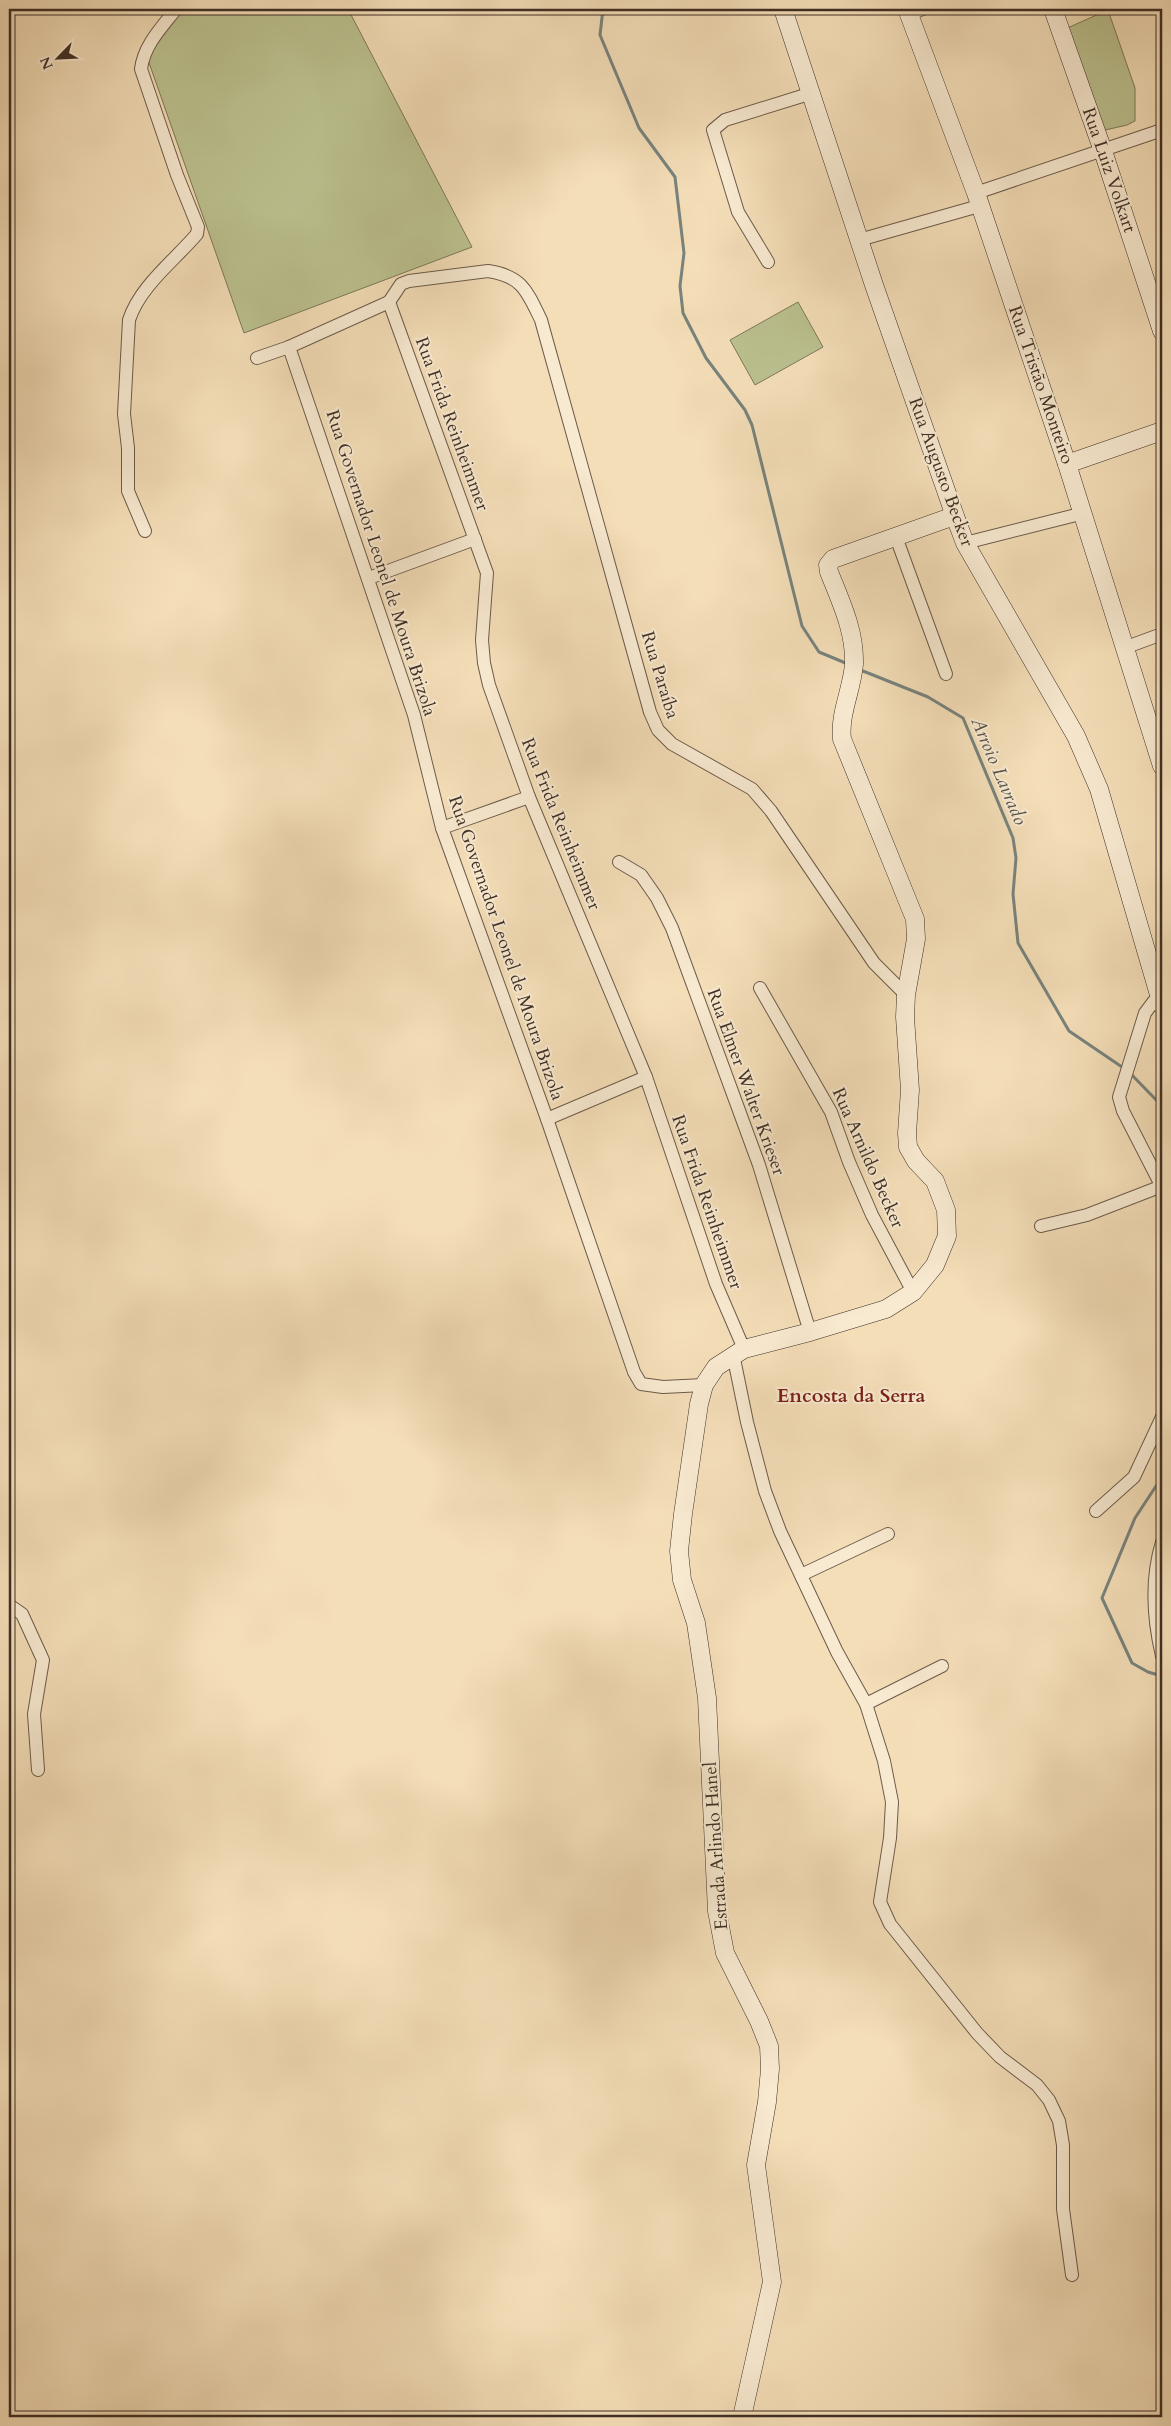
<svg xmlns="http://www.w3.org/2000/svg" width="1171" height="2426" font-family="Cardo,serif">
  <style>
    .green { fill: #bbc18f; stroke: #7d785a }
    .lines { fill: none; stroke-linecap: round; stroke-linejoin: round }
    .stream { stroke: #78837d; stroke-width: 3 }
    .street-casing { stroke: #6c5b4a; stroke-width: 14 }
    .secondary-casing { stroke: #3f2f26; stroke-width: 19 }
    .street { stroke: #f8ead1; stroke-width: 12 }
    .secondary { stroke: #f8ead1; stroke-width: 18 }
    .labels { text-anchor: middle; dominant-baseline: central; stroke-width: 4; stroke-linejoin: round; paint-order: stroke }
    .street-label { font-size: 18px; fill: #3f2f26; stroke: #f8ead1 }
    .water-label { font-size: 19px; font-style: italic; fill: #57524a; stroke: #f8ead1 }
    .quarter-label { font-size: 20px; font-weight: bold; fill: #7a1f14; stroke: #f8ead1 }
  </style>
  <rect width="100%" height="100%" fill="#f4deb8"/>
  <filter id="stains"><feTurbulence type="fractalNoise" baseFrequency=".004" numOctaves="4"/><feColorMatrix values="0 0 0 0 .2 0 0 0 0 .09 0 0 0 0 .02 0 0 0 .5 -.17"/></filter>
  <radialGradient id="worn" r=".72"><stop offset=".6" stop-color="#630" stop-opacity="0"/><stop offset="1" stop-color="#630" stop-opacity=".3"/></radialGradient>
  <g class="green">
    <polygon points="179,9 348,9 472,247 244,333 147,57"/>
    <polygon points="1108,10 1135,88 1135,121 1127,125 1101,131 1065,29"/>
    <polygon points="798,302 823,347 755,385 730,340"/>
  </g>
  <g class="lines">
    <g class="stream">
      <polyline points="603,9 600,35 639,128 675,177 684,253 680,286 683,313 706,358 745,410 752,425 802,626 819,652 848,664"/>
      <polyline points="858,669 928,697 963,718 1013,838 1016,858 1013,894 1018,943 1069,1031 1125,1069"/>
      <polyline points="1130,1073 1162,1106"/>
      <polyline points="1162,1477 1135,1518 1102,1598 1132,1663 1148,1672 1162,1676"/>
    </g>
    <defs>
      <g id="street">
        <polyline points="909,14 923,9"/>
        <polyline points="976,193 1162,130"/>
        <polyline points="859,240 979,206"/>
        <polyline points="768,262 738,212 713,130 725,120 812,93"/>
        <polyline points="389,302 487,573 482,640 484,663 489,685 529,797 646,1077 716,1284 744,1349"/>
        <polyline points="289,347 414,715 442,828 547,1119 634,1372 641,1384 663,1387 704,1385"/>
        <path d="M257,358L289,347L389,302L401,284L409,281L488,271C522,276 527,291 541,320L650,712L658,730L672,744L752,789L771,811L874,963L906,995"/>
        <path d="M145,531L128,491V448L124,414L129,320C140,286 174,261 197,234L198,227L177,175L141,69C144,45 162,27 176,9"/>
        <polyline points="896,537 946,674"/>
        <polyline points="965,543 1084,513"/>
        <polyline points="369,578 475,539"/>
        <polyline points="1124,648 1162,634"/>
        <polyline points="442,828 529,797"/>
        <polyline points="619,862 641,875 657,898 672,928 759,1165 810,1332"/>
        <polyline points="760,988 831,1112 849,1162 872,1215 913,1292"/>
        <polyline points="1162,998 1154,1001 1145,1013 1119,1097 1123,1111 1162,1187"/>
        <polyline points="547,1119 646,1077"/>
        <polyline points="1041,1226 1087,1215 1162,1186"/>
        <polyline points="733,1354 747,1422 765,1491 780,1531 837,1652 866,1704 884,1761 892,1802 890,1838 880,1902 890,1924 977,2033 1000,2057 1037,2085 1049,2100 1059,2121 1063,2145 1063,2209 1072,2275"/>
        <polyline points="1096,1511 1134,1477 1162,1417"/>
        <path d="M1162,1542C1151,1578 1153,1618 1162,1656"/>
        <polyline points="801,1575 888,1534"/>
        <polyline points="9,1605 22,1614 43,1660 34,1714 38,1770"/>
        <polyline points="866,1704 942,1666"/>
      </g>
      <g id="secondary">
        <polyline points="783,9 874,285 956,519 965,543 1076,736 1099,789 1162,1005"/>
        <polyline points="907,9 976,193 1067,464 1162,766"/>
        <polyline points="1053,9 1103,151 1162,331"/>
        <polyline points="1067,464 1162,431"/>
        <path d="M742,2417L772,2282L756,2165L767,2102L770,2069L769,2046L759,2021L725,1953L717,1911L707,1698L696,1623L682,1580L679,1551L683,1514L699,1404L704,1385L716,1367L744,1349L810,1332L886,1309L913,1292L935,1265L947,1236L946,1210L935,1181L916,1161L908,1147L907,1133L910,1090L905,1017L906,995L916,939L915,919L842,739C839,714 852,690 854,664C855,631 841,602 829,572L828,565L833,559L954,516"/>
      </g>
    </defs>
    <use href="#street" class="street-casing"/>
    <use href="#secondary" class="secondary-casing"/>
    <use href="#street" class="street"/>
    <use href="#secondary" class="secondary"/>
  </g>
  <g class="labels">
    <g class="street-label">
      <text transform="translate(1109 170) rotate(71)">Rua Luiz Volkart</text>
      <text transform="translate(1041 385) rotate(71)">Rua Tristão Monteiro</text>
      <text transform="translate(452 424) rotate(70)">Rua Frida Reinheimmer</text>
      <text transform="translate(941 472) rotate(70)">Rua Augusto Becker</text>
      <text transform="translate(381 563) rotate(72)">Rua Governador Leonel de Moura Brizola</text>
      <text transform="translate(660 675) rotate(73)">Rua Paraíba</text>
      <text transform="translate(561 824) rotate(68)">Rua Frida Reinheimmer</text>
      <text transform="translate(506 948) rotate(71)">Rua Governador Leonel de Moura Brizola</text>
      <text transform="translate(746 1082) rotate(70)">Rua Elmer Walter Krieser</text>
      <text transform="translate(868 1158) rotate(66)">Rua Arnildo Becker</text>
      <text transform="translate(707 1202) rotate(71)">Rua Frida Reinheimmer</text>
      <text transform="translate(716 1846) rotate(-94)">Estrada Arlindo Hanel</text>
    </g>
    <g class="water-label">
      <text transform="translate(999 771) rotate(67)">Arroio Lavrado</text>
    </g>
    <g class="quarter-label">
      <text x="851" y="1395">Encosta da Serra</text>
    </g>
  </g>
  <rect width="1171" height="2426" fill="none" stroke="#f4deb8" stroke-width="30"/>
  <rect x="10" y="10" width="1151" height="2406" fill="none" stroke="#3f2f26" stroke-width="2.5"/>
  <rect x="15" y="15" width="1141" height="2396" fill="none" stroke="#3f2f26"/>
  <g transform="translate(58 58) rotate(246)" stroke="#f8ead1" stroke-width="4" paint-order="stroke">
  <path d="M0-4L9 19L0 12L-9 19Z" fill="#3f2f26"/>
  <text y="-8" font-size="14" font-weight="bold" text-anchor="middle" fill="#3f2f26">N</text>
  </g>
  <rect width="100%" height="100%" filter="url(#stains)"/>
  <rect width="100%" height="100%" fill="url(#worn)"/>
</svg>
